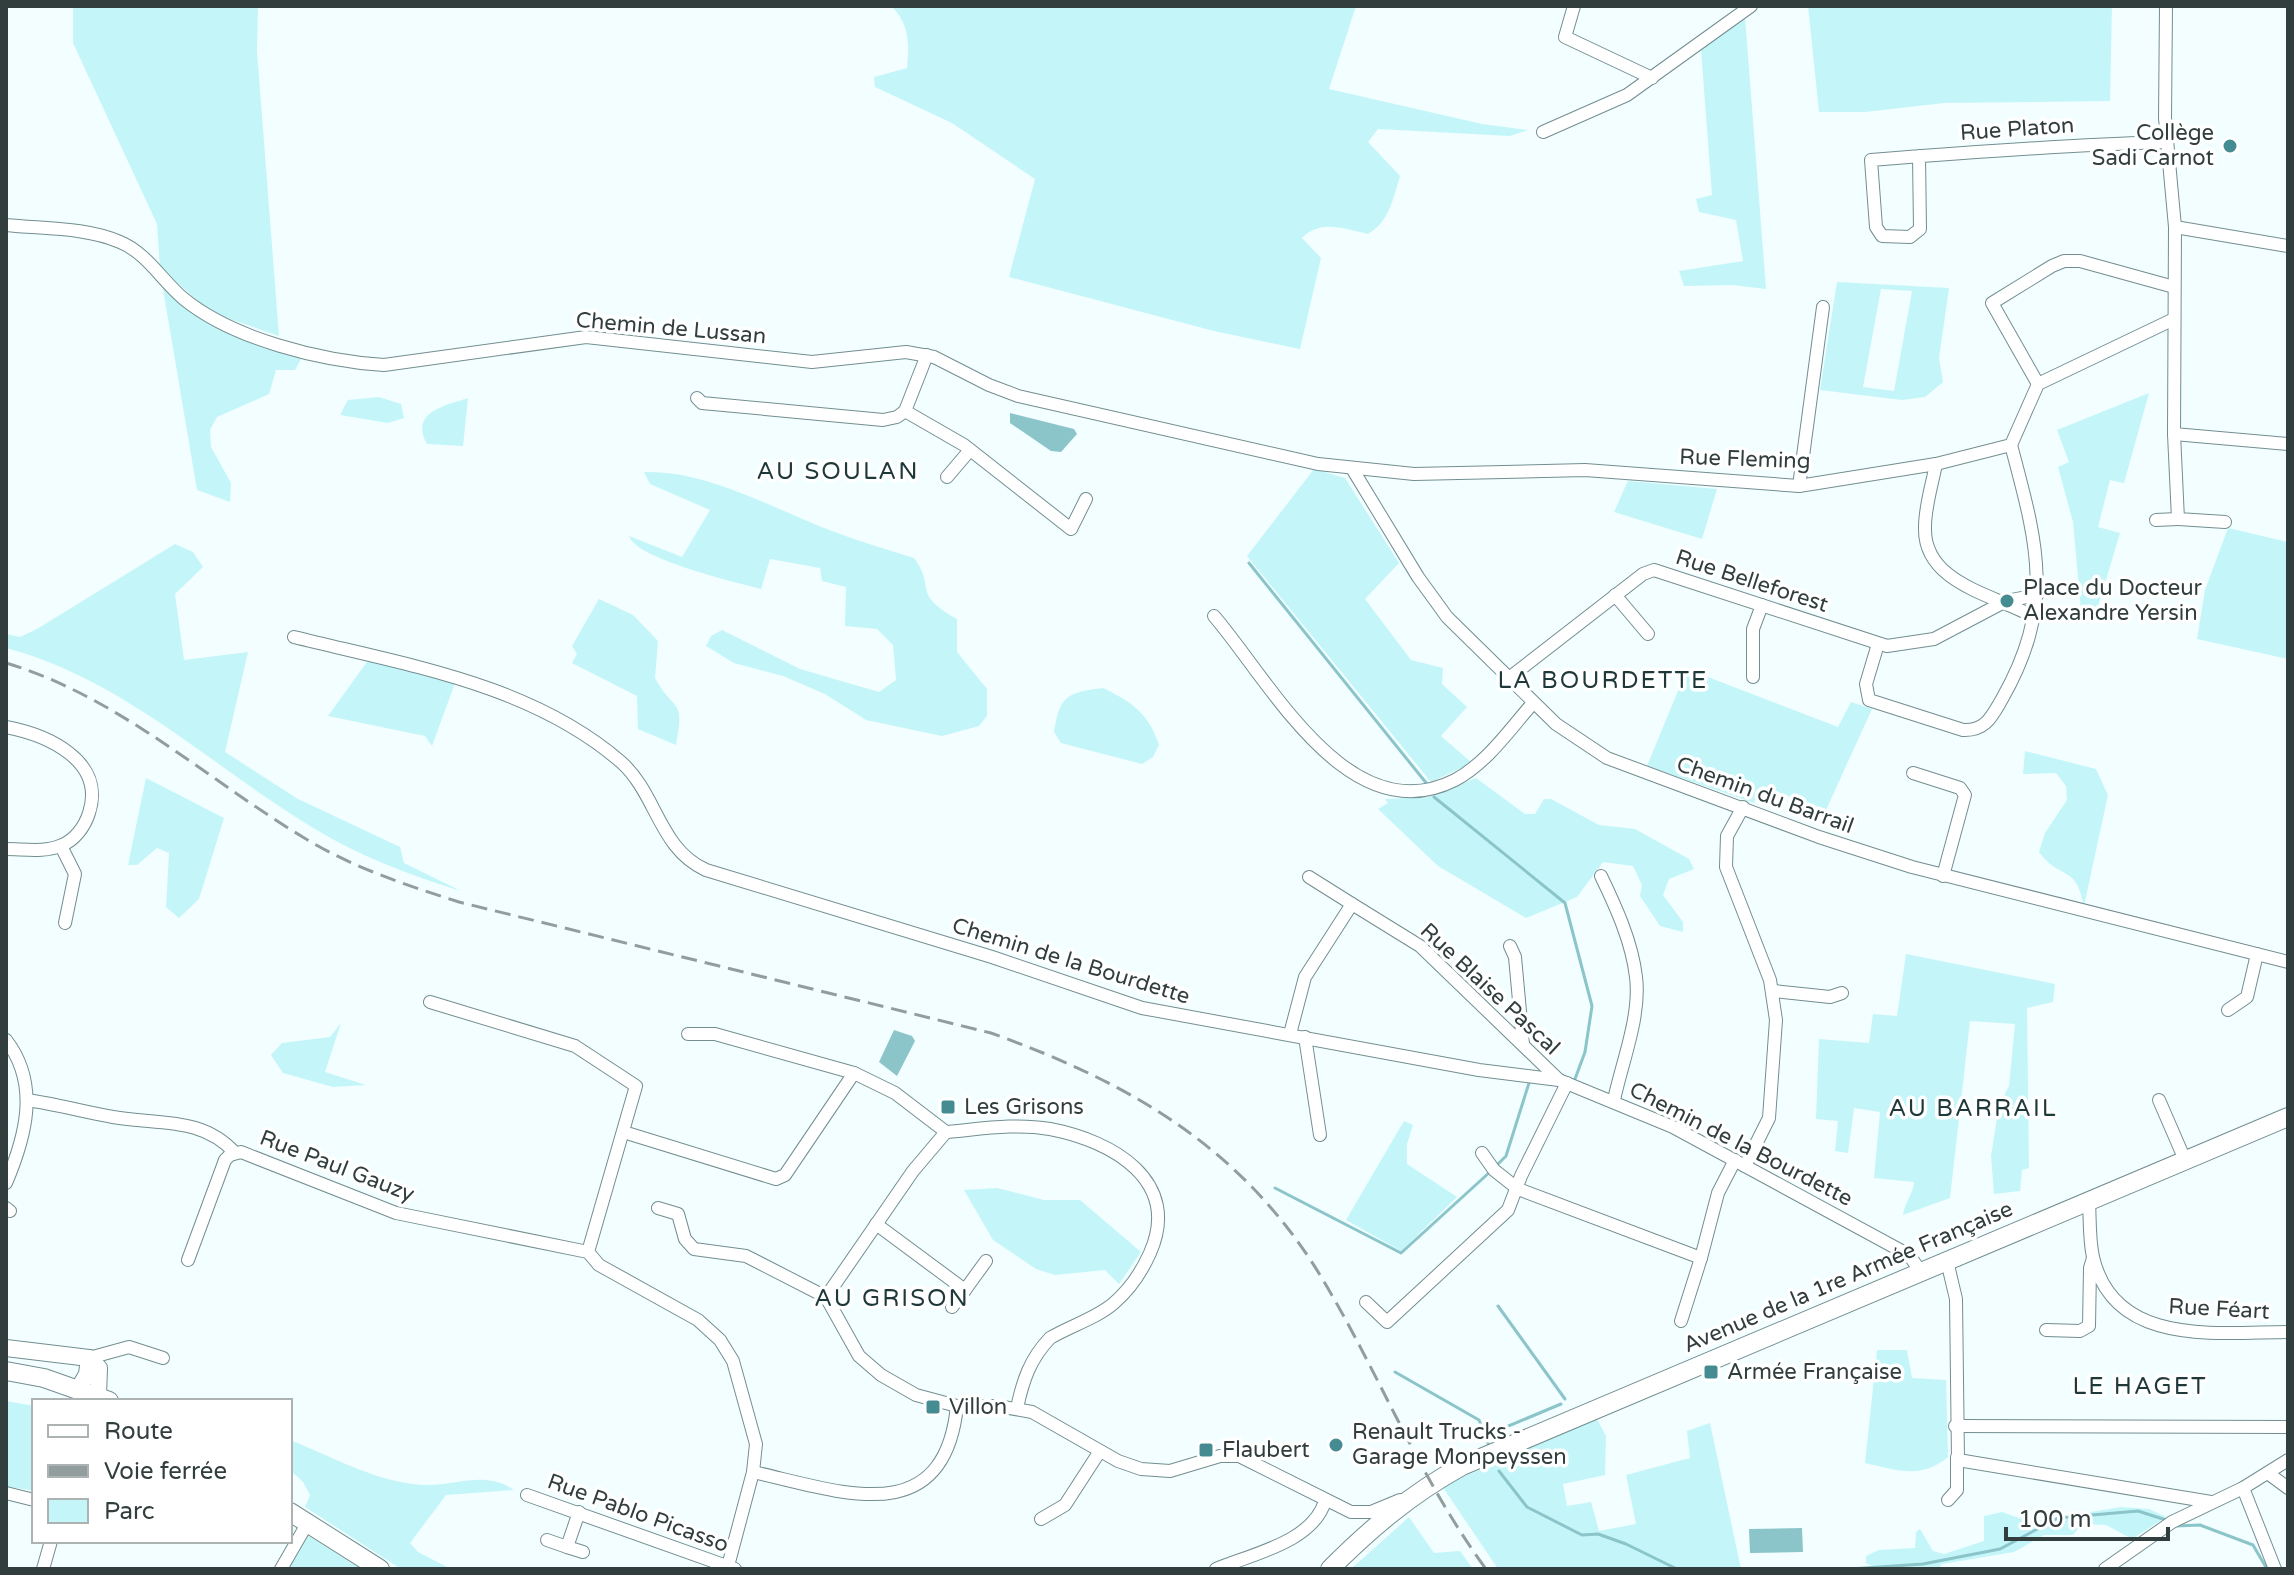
<svg xmlns="http://www.w3.org/2000/svg" width="2294" height="1575" font-family="'Varela Round',sans-serif">
  <style>
    .green { fill: #c4f6f9; fill-rule: evenodd }
    .water { fill: #8bc5ca }
    .lines { fill: none; stroke-linecap: round; stroke-linejoin: round }
    .stream { stroke: #8bc5ca; stroke-width: 3 }
    .minor-casing { stroke: #738e90; stroke-width: 14 }
    .tertiary-casing { stroke: #738e90; stroke-width: 18 }
    .secondary-casing { stroke: #738e90; stroke-width: 20 }
    .minor { stroke: #fff; stroke-width: 12 }
    .tertiary { stroke: #fff; stroke-width: 16 }
    .secondary { stroke: #fff; stroke-width: 18 }
    .rail { stroke: #929e9e; stroke-width: 3; stroke-dasharray: 16 8; stroke-linecap: butt }
    .poi-dot { fill: #458c92; stroke: #fff; stroke-width: 3 }
    .labels { text-anchor: middle; dominant-baseline: central; stroke-width: 7; stroke-linejoin: round; paint-order: stroke }
    .street-label { font-size: 22px; fill: #323e3e; stroke: #fff }
    .poi-label { font-size: 22px; fill: #323e3e; stroke: #fff; text-anchor: start }
    .neighbourhood-label { font-size: 24px; letter-spacing: 2px; fill: #1f3839; stroke: #fff }
  </style>
  <rect width="100%" height="100%" fill="#f2feff"/>
  <g class="green">
    <polygon points="73,6 258,6 257,51 279,336 212,313 160,268 157,224 73,43"/>
    <path d="M891,6H1356L1329,89L1482,124L1528,130L1510,136L1378,129L1368,142L1400,176C1393,199 1389,222 1368,234C1344,229 1321,219 1302,238L1321,258L1300,349L1214,331L1009,277L1035,179L952,123L875,87L874,77L907,68C909,44 910,24 891,6Z"/>
    <polygon points="1808,6 2112,6 2110,101 1944,103 1865,112 1819,112"/>
    <polygon points="1745,17 1766,289 1732,285 1684,286 1679,271 1743,261 1736,220 1699,212 1696,199 1712,195 1701,50"/>
    <path d="M1837,282L1949,288L1939,358L1943,382L1925,397L1902,400L1820,390ZM1881,289L1912,291L1894,391L1863,387Z"/>
    <path d="M163,289C207,329 245,342 301,359L295,370H276L269,394L217,417L210,430L211,447L231,483L230,502L197,490Z"/>
    <polygon points="2149,393 2124,483 2110,480 2098,527 2120,533 2093,623 2082,621 2073,522 2058,467 2069,462 2057,430"/>
    <polygon points="379,397 401,404 404,418 388,423 340,415 348,400"/>
    <path d="M468,398L463,446L427,444C410,412 444,406 468,398Z"/>
    <polygon points="1314,469 1345,478 1399,563 1365,599 1411,660 1443,668 1442,684 1467,707 1441,736 1472,763 1431,782 1247,556"/>
    <path d="M644,472C708,470 773,509 832,531C858,541 886,549 914,558C937,589 910,592 957,619V652L987,689V716L979,726L942,736L866,720L825,694L783,676L734,663L706,646L711,636L722,630L800,669L879,692L896,680L893,645L877,629L845,626L846,587L822,581L820,568L770,559L761,589C735,582 636,559 629,536L682,557L710,510L650,484Z"/>
    <polygon points="1628,481 1717,489 1702,539 1614,512"/>
    <polygon points="2228,528 2288,542 2288,659 2197,639 2205,590"/>
    <path d="M175,544L193,552L203,567L175,594L184,660L248,652L225,752L298,799L400,847L404,863L461,891C410,875 361,857 315,829C213,768 124,679 6,648V634L20,637L37,629Z"/>
    <path d="M599,599L633,615L658,641L655,678C673,712 686,697 676,745L638,729L637,696L572,663L577,654L572,646Z"/>
    <polygon points="369,659 455,683 432,746 425,736 328,716"/>
    <polygon points="1687,669 1838,727 1851,702 1872,709 1826,810 1762,786 1754,803 1647,766"/>
    <path d="M1103,688C1132,702 1148,713 1159,745L1153,757L1142,764L1061,743L1054,732C1059,696 1068,692 1103,688Z"/>
    <path d="M2025,751L2096,769L2108,795L2084,906C2076,864 2061,881 2039,852L2045,833L2067,800L2066,786L2056,773L2023,774Z"/>
    <polygon points="146,778 224,818 199,899 179,918 166,907 169,853 157,848 137,865 128,865"/>
    <polygon points="1476,778 1525,814 1535,814 1544,799 1551,799 1599,825 1635,829 1689,859 1694,869 1669,879 1663,895 1683,922 1683,932 1660,926 1640,896 1642,885 1633,866 1603,862 1577,897 1526,918 1438,866 1378,809 1388,803 1385,799 1428,797"/>
    <path d="M1906,954L2055,984L2053,1002L2027,1008L2029,1168L2022,1170L2020,1191L1994,1194L1991,1156L1999,1105L2009,1086L2015,1024L1970,1021L1950,1198L1903,1215C1905,1201 1913,1195 1914,1182L1874,1178L1880,1112L1854,1108L1848,1153L1835,1151L1838,1121L1816,1119L1819,1039L1869,1043L1873,1014L1897,1016Z"/>
    <polygon points="341,1023 325,1072 366,1085 333,1087 283,1073 271,1055 282,1043 330,1037"/>
    <polygon points="1404,1121 1413,1125 1407,1144 1407,1164 1457,1197 1401,1251 1346,1220"/>
    <polygon points="997,1188 1044,1200 1080,1200 1141,1252 1119,1284 1105,1270 1055,1275 1036,1269 993,1240 964,1190"/>
    <path d="M1877,1350H1907L1912,1378L1946,1380L1948,1457C1920,1480 1897,1470 1865,1463Z"/>
    <polygon points="6,1401 34,1406 32,1490 6,1487"/>
    <polygon points="1597,1419 1606,1436 1605,1475 1563,1484 1567,1506 1591,1502 1599,1531 1636,1524 1626,1475 1690,1458 1687,1431 1710,1423 1741,1569 1498,1569 1442,1486"/>
    <path d="M290,1440C333,1457 383,1486 431,1485C460,1484 487,1471 514,1490L446,1495L410,1543L418,1552L451,1569H401L305,1507L310,1495L303,1482L290,1470Z"/>
    <polygon points="2121,1507 2149,1509 2166,1517 2132,1539 2106,1525 2082,1524 2073,1535 2044,1535 2014,1552 1942,1564 1939,1569 1878,1569 1866,1563 1866,1556 1879,1550 1915,1548 1916,1532 1920,1529 1933,1551 1944,1554 1984,1541 1984,1516 2002,1512 2030,1522"/>
    <polygon points="1409,1517 1434,1553 1460,1551 1473,1569 1351,1569"/>
    <polygon points="304,1533 361,1569 285,1569"/>
  </g>
  <g class="water">
    <polygon points="1010,413 1074,429 1077,434 1061,452 1051,451 1010,423"/>
    <polygon points="894,1030 912,1036 915,1041 897,1076 879,1062"/>
    <polygon points="1802,1528 1803,1552 1750,1553 1749,1529"/>
  </g>
  <g class="lines">
    <g class="stream">
      <polyline points="1249,563 1427,784"/>
      <polyline points="1434,797 1565,903 1592,1006 1585,1052 1575,1079"/>
      <polyline points="1495,1167 1506,1156 1529,1083"/>
      <polyline points="1275,1188 1401,1253 1491,1171"/>
      <polyline points="1498,1306 1565,1399"/>
      <polyline points="1395,1372 1479,1420 1489,1446"/>
      <polyline points="1487,1435 1561,1404"/>
      <polyline points="1499,1471 1527,1507 1582,1535 1598,1534 1626,1544 1677,1569"/>
      <polyline points="2176,1526 2200,1525 2253,1545 2267,1569"/>
      <polyline points="1850,1569 1923,1564 2000,1549 2058,1518 2138,1511 2166,1520"/>
    </g>
    <defs>
      <g id="minor">
        <polyline points="1574,6 1565,37 1652,78"/>
        <polyline points="2166,6 2165,118 2175,227 2174,434 2288,444"/>
        <polyline points="1543,132 1627,95 1751,6"/>
        <path d="M1919,156L1920,229L1910,237L1882,236L1876,227L1871,160C1970,152 2068,145 2167,142"/>
        <path d="M6,225C43,229 86,227 120,242C147,253 162,281 184,299C233,339 321,361 384,365L586,337L812,362L906,352L934,357L989,385L1018,396L1318,464L1414,474L1585,470L1799,486L1936,464L2011,445L2038,384L2174,319"/>
        <polyline points="2175,227 2288,246"/>
        <polyline points="927,355 905,411 964,445 1071,529 1086,499"/>
        <polyline points="2038,384 1992,303 2052,266 2064,261 2080,261 2174,287"/>
        <polyline points="697,398 702,403 883,420 897,417 905,411"/>
        <polyline points="2174,434 2178,519 2225,522"/>
        <path d="M1936,464C1932,485 1925,506 1925,527C1923,584 1996,595 2034,617"/>
        <polyline points="1353,470 1418,577 1447,617 1556,724 1607,758 1819,837 1912,867 2288,962"/>
        <polyline points="947,477 970,450"/>
        <polyline points="1799,486 1823,307"/>
        <polyline points="2156,520 2178,519"/>
        <polyline points="1615,595 1648,634"/>
        <path d="M1214,616C1270,681 1349,834 1455,780C1487,763 1510,729 1533,703"/>
        <path d="M294,637C406,665 531,684 621,762C657,794 659,849 706,870L992,957L1142,1008L1479,1070L1559,1080L1673,1127L1909,1255L1921,1272"/>
        <path d="M1878,644L1866,684L1869,700L1963,730C1986,731 1992,716 2002,699C2056,604 2037,543 2011,445"/>
        <polyline points="1753,677 1753,629 1762,605"/>
        <polyline points="1509,678 1643,574 1654,570 1887,646 1934,639 2006,601 2037,595"/>
        <path d="M6,727C48,735 106,761 89,813C85,826 75,840 62,845C45,853 24,849 6,849"/>
        <polyline points="1913,773 1960,788 1965,795 1943,876"/>
        <polyline points="1743,807 1727,836 1726,867 1770,980 1776,1020 1769,1118 1745,1166"/>
        <polyline points="61,846 75,874 65,923"/>
        <path d="M1601,876C1616,907 1632,942 1636,977C1641,1016 1622,1062 1614,1100"/>
        <polyline points="1309,877 1352,904"/>
        <polyline points="1510,946 1515,957 1523,1044"/>
        <polyline points="1774,991 1830,997 1842,993"/>
        <polyline points="430,1002 575,1046 636,1086 588,1252 599,1265 698,1320 720,1340 733,1361 756,1444 753,1472 728,1566"/>
        <polyline points="2228,1010 2247,997 2257,954"/>
        <polyline points="688,1034 715,1034 854,1073"/>
        <polyline points="1290,1034 1305,977 1352,904 1420,946 1559,1080"/>
        <polyline points="1305,1037 1320,1135"/>
        <path d="M6,1040C40,1084 26,1136 6,1183"/>
        <path d="M27,1100C56,1104 84,1112 113,1117C157,1125 202,1116 235,1153"/>
        <polyline points="2159,1100 2185,1160"/>
        <path d="M946,1132C981,1129 1015,1123 1050,1129C1113,1141 1182,1181 1150,1253C1142,1271 1129,1290 1114,1303C1097,1318 1070,1326 1050,1338C1030,1359 1023,1380 1017,1408"/>
        <polyline points="630,1134 776,1179 785,1175 854,1073 895,1093 946,1132"/>
        <polyline points="1482,1153 1494,1170 1518,1189 1701,1258 1718,1193 1735,1160"/>
        <path d="M2089,1201C2090,1219 2089,1239 2093,1257C2114,1348 2219,1332 2288,1332"/>
        <polyline points="6,1208 10,1211"/>
        <polyline points="658,1208 678,1214 685,1239 694,1249 746,1256 826,1297 859,1356 881,1375 916,1395 957,1406 998,1406 1032,1412 1118,1461 1141,1469 1170,1471 1220,1456 1239,1456 1351,1512 1371,1512 1400,1500"/>
        <polyline points="876,1224 965,1290 952,1307"/>
        <polyline points="188,1260 225,1160 230,1155 241,1152 396,1213 588,1252"/>
        <polyline points="1947,1261 1956,1299 1958,1460 2211,1502"/>
        <polyline points="965,1290 986,1261"/>
        <polyline points="826,1297 913,1171 946,1132"/>
        <polyline points="1366,1302 1387,1322 1508,1210 1521,1176 1567,1083"/>
        <polyline points="1681,1321 1701,1258"/>
        <polyline points="2046,1330 2080,1331 2089,1326 2090,1268 2093,1258"/>
        <polyline points="89,1358 129,1347 163,1358"/>
        <polyline points="1955,1426 2288,1427"/>
        <path d="M753,1472C839,1491 944,1533 957,1406"/>
        <polyline points="2269,1474 2288,1488"/>
        <polyline points="6,1493 34,1500"/>
        <polyline points="527,1495 735,1569"/>
        <polyline points="1948,1500 1957,1490 1957,1457"/>
        <polyline points="579,1512 567,1547 583,1552"/>
        <polyline points="1041,1519 1065,1505 1100,1451"/>
        <polyline points="547,1540 567,1547"/>
        <polyline points="43,1569 51,1541"/>
        <polyline points="281,1569 307,1524"/>
        <path d="M1216,1569C1252,1554 1313,1542 1325,1501"/>
        <polyline points="2105,1569 2172,1522 2243,1488"/>
        <polyline points="2275,1569 2243,1488 2288,1460"/>
      </g>
      <g id="tertiary">
        <polyline points="6,1348 89,1358 99,1368 98,1396"/>
        <polyline points="79,1388 87,1374 89,1358"/>
      </g>
      <g id="secondary">
        <polyline points="6,1371 44,1378 109,1401"/>
        <polyline points="290,1512 380,1569"/>
        <path d="M1330,1569C1371,1528 1411,1494 1462,1466L2288,1117"/>
      </g>
    </defs>
    <use href="#minor" class="minor-casing"/>
    <use href="#tertiary" class="tertiary-casing"/>
    <use href="#secondary" class="secondary-casing"/>
    <use href="#minor" class="minor"/>
    <use href="#tertiary" class="tertiary"/>
    <use href="#secondary" class="secondary"/>
    <path class="rail" d="M6,663C119,697 206,779 306,839C354,868 406,885 459,902L991,1033C1133,1084 1247,1150 1326,1285C1382,1380 1420,1479 1486,1569"/>
  </g>
  <g class="poi-dot">
    <circle cx="2230" cy="146" r="8"/>
    <circle cx="2007" cy="601" r="8"/>
    <rect x="940" y="1099" width="16" height="16" rx="4"/>
    <rect x="1703" y="1364" width="16" height="16" rx="4"/>
    <rect x="925" y="1399" width="16" height="16" rx="4"/>
    <circle cx="1336" cy="1445" r="8"/>
    <rect x="1198" y="1442" width="16" height="16" rx="4"/>
  </g>
  <g class="labels">
    <g class="street-label">
      <text transform="translate(2017 129) rotate(-4)">Rue Platon</text>
      <text transform="translate(671 328) rotate(5)">Chemin de Lussan</text>
      <text transform="translate(1745 459) rotate(2)">Rue Fleming</text>
      <text transform="translate(1752 581) rotate(18)">Rue Belleforest</text>
      <text transform="translate(1765 795) rotate(20)">Chemin du Barrail</text>
      <text transform="translate(1071 961) rotate(17)">Chemin de la Bourdette</text>
      <text transform="translate(1490 989) rotate(43)">Rue Blaise Pascal</text>
      <text transform="translate(1741 1144) rotate(27)">Chemin de la Bourdette</text>
      <text transform="translate(337 1166) rotate(21)">Rue Paul Gauzy</text>
      <text transform="translate(1848 1277) rotate(-23)">Avenue de la 1re Armée Française</text>
      <text transform="translate(2219 1309) rotate(3)">Rue Féart</text>
      <text transform="translate(638 1513) rotate(20)">Rue Pablo Picasso</text>
    </g>
    <g class="poi-label">
      <text x="2214" y="133" text-anchor="end">Collège<tspan x="2214" dy="25">Sadi Carnot</tspan></text>
      <text x="2023" y="588">Place du Docteur<tspan x="2023" dy="25">Alexandre Yersin</tspan></text>
      <text x="964" y="1107">Les Grisons</text>
      <text x="1727" y="1372">Armée Française</text>
      <text x="949" y="1407">Villon</text>
      <text x="1352" y="1432">Renault Trucks -<tspan x="1352" dy="25">Garage Monpeyssen</tspan></text>
      <text x="1222" y="1450">Flaubert</text>
    </g>
    <g class="neighbourhood-label">
      <text x="838" y="471">AU SOULAN</text>
      <text x="1603" y="680">LA BOURDETTE</text>
      <text x="1973" y="1108">AU BARRAIL</text>
      <text x="892" y="1298">AU GRISON</text>
      <text x="2140" y="1386">LE HAGET</text>
    </g>
  </g>
  <rect width="2294" height="1575" fill="none" stroke="#323e3e" stroke-width="16"/>
  <rect x="32" y="1399" width="260" height="144" fill="#ffffff" stroke="#adb2b2" stroke-width="2"/>
  <rect x="48" y="1425" width="40" height="12" fill="#ffffff" stroke="#adb2b2" stroke-width="2"/>
  <text x="104" y="1439" font-size="24" fill="#323e3e">Route</text>
  <rect x="48" y="1465" width="40" height="12" fill="#929e9e" stroke="#adb2b2" stroke-width="2"/>
  <text x="104" y="1479" font-size="24" fill="#323e3e">Voie ferrée</text>
  <rect x="48" y="1499" width="40" height="24" fill="#c4f6f9" stroke="#adb2b2" stroke-width="2"/>
  <text x="104" y="1519" font-size="24" fill="#323e3e">Parc</text>
  <path d="M2006 1527v12h162v-12" fill="none" stroke="#323e3e" stroke-width="4"/>
  <text x="2018" y="1527" font-size="24" fill="#323e3e" stroke="#ffffff" stroke-width="6" paint-order="stroke">100 m</text>
</svg>
